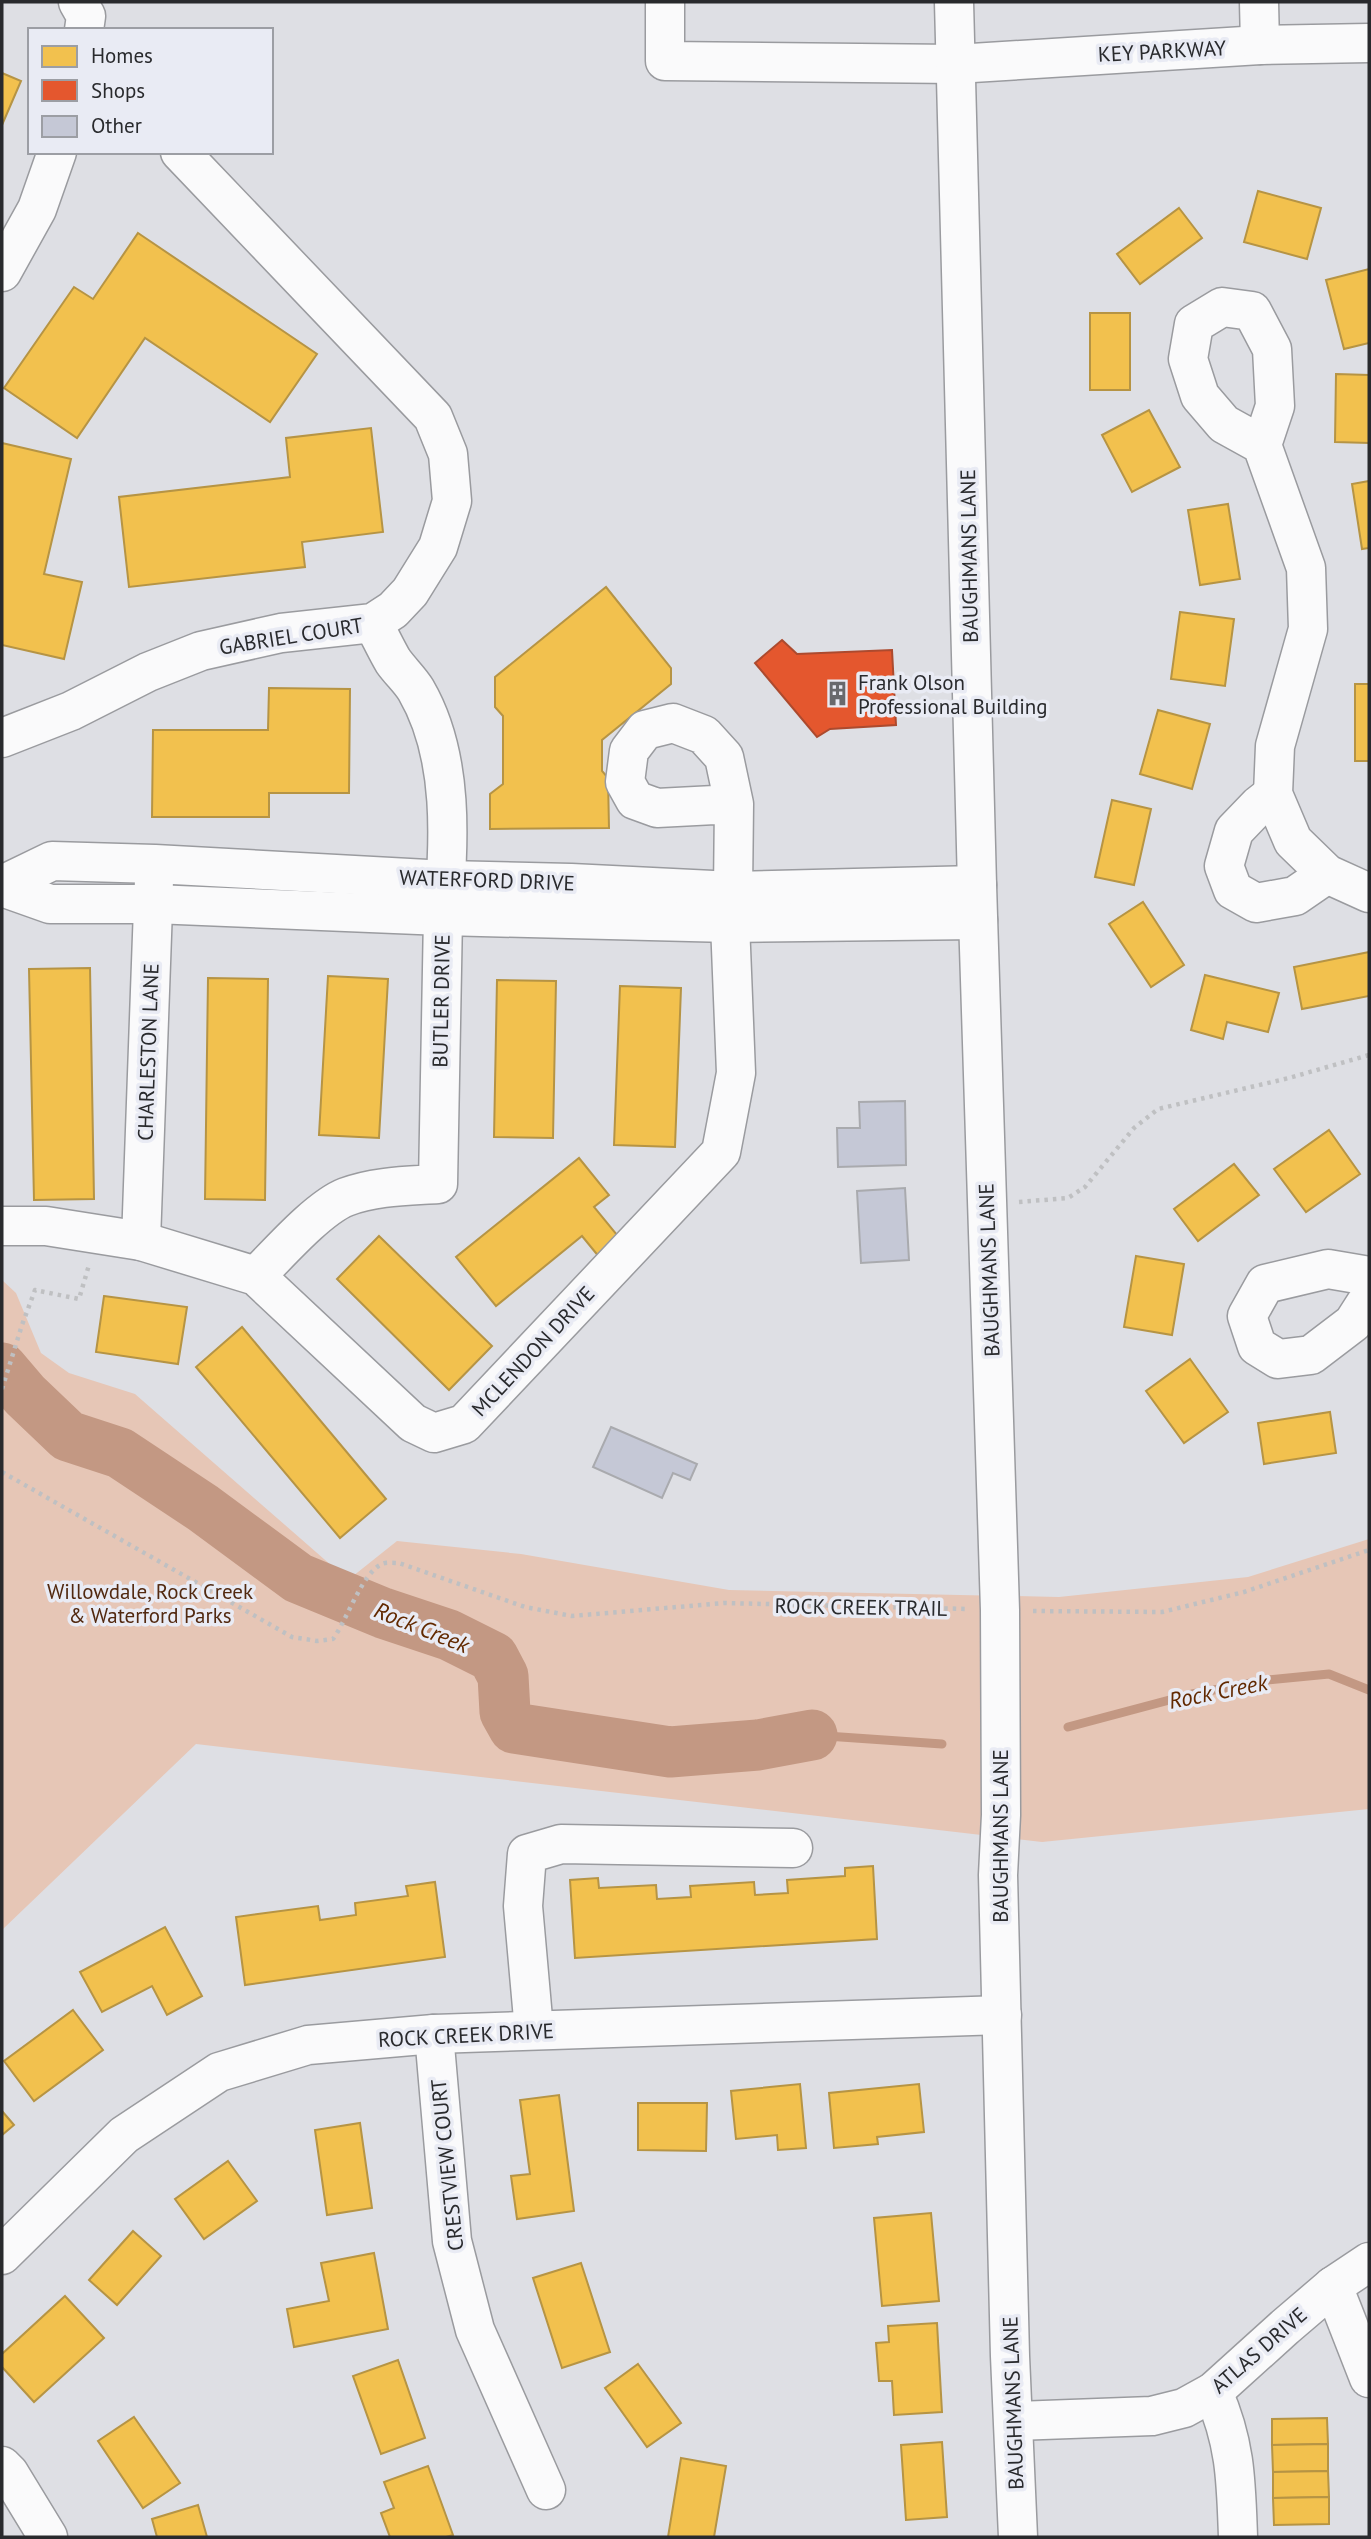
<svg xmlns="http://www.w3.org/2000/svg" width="1371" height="2539" font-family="'PT Sans',sans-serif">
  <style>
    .green { fill: #e6c6b6 }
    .homes { fill: #f2c14e; stroke: #b69444; stroke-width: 2 }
    .shops { fill: #e4572e; stroke: #ac4a2e; stroke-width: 2 }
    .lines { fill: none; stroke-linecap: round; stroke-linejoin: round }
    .stream { stroke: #c39883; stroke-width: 9 }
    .river { stroke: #c39883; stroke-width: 51 }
    .building { fill: #c5c8d6; stroke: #a9aaae; stroke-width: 2 }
    .minor-casing { stroke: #9a9b9f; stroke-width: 41 }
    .major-casing { stroke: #9a9b9f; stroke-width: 41 }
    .path { stroke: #bfc0c2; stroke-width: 4.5; stroke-dasharray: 3.5 5; stroke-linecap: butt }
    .minor { stroke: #fafafb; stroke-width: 38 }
    .major { stroke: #fafafb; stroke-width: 38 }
    .labels { text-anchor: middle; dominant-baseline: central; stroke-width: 7; stroke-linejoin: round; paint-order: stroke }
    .street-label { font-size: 21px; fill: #292a2d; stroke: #e9ebf4 }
    .poi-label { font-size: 21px; fill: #292a2d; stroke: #e9ebf4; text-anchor: start }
    .park-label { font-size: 21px; fill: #522910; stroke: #e9ebf4 }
    .water-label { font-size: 23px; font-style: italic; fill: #622900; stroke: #e9ebf4 }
  </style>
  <rect width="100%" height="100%" fill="#dedfe4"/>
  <polygon class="green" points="2,1280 16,1293 41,1353 69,1373 135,1394 348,1580 397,1541 521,1554 729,1590 1059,1597 1248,1577 1369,1539 1369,1809 1042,1842 196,1744 2,1930"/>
  <g class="homes">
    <polygon points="2,73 21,81 2,125"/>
    <polygon points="1258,191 1321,208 1307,259 1244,242"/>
    <polygon points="1179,208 1202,238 1140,284 1117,254"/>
    <polygon points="138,233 317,354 270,422 145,338 77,438 4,388 74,287 93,299"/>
    <polygon points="1369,269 1369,343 1344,349 1326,280"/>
    <rect x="1090" y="313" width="40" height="77"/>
    <polygon points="1336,374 1369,375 1369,443 1335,442"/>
    <polygon points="1149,410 1180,467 1132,492 1102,435"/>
    <polygon points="371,428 383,532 302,542 305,567 129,587 119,497 290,477 286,438"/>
    <polygon points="2,443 71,459 44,574 82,582 64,659 2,645"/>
    <polygon points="1369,481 1369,548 1362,549 1352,484"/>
    <polygon points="1228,504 1240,579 1200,585 1188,510"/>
    <polygon points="606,587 671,668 671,684 602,740 602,771 608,778 609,828 490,829 490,794 503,784 503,716 495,707 495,677"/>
    <polygon points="1180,612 1234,619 1225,686 1171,679"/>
    <rect x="1355" y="684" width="14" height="77"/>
    <polygon points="269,688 350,689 349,793 269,793 269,817 152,817 153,730 268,730"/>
    <polygon points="1158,710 1210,724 1192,789 1140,774"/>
    <polygon points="1112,800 1151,809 1134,885 1095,877"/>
    <polygon points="1143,902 1184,965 1151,987 1109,924"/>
    <polygon points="1369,952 1369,996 1302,1009 1294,967"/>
    <polygon points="90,968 94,1199 34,1200 29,969"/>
    <polygon points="1205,975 1279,993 1268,1032 1227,1022 1223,1039 1191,1030"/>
    <polygon points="328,976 388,979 379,1138 319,1135"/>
    <polygon points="208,978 268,979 265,1200 205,1199"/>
    <polygon points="497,980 556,981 553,1138 494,1137"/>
    <polygon points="620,986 681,988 675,1147 614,1145"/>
    <polygon points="1329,1130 1360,1174 1306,1212 1274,1169"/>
    <polygon points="579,1158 609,1195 594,1207 622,1241 600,1258 582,1236 496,1306 456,1257"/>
    <polygon points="1234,1164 1259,1195 1198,1241 1174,1209"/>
    <polygon points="379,1236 492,1346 449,1390 337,1279"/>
    <polygon points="1136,1256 1184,1264 1172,1335 1124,1327"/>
    <polygon points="104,1296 187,1307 178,1364 96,1352"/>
    <polygon points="242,1327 386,1499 340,1538 196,1367"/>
    <polygon points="1190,1359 1228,1412 1184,1443 1146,1391"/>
    <polygon points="1330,1412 1336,1453 1264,1464 1258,1423"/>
    <polygon points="873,1866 877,1939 575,1958 570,1880 598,1878 599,1888 656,1885 657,1899 691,1897 690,1886 754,1882 755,1895 788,1893 787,1880 845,1876 845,1868"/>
    <polygon points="435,1882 445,1957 245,1985 236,1917 318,1906 320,1920 356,1915 355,1903 408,1896 406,1886"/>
    <polygon points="165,1927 202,1996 167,2015 152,1986 102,2012 80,1972"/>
    <polygon points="73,2010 103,2050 34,2101 4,2061"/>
    <polygon points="800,2084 806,2148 778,2150 777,2135 736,2139 731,2091"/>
    <polygon points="919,2084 924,2132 877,2137 878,2144 834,2148 829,2093"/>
    <polygon points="559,2095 574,2211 517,2219 511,2176 530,2174 520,2100"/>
    <polygon points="638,2103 707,2103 706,2151 638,2150"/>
    <polygon points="2,2111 14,2125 2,2135"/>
    <polygon points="360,2123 372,2208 327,2215 315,2130"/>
    <polygon points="228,2161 257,2201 204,2239 175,2199"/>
    <polygon points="931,2213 939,2301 882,2306 874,2218"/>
    <polygon points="133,2231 161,2256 117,2305 89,2280"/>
    <polygon points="374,2253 388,2329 294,2347 287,2309 329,2301 321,2263"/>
    <polygon points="581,2263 610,2352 562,2368 533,2278"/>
    <polygon points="65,2296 104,2338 34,2402 2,2367 2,2354"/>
    <polygon points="937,2323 942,2412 894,2415 892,2381 879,2381 876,2343 889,2342 888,2326"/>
    <polygon points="398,2360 425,2438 381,2454 353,2376"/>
    <polygon points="638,2364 681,2423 647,2447 605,2388"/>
    <polygon points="134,2417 180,2483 143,2508 98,2441"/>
    <polygon points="1327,2418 1328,2444 1272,2445 1272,2419"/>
    <polygon points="942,2442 947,2517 906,2520 901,2445"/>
    <polygon points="1328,2444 1328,2471 1273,2472 1272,2445"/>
    <polygon points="681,2458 726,2466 714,2537 668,2537"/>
    <polygon points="428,2466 453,2535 446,2537 390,2537 381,2513 394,2508 384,2482"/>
    <polygon points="1328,2471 1329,2497 1273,2498 1273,2472"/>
    <polygon points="1329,2497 1329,2524 1274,2525 1273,2498"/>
    <polygon points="198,2505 207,2537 157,2537 152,2519"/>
  </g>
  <polygon class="shops" points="782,640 797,654 892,650 896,725 830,729 817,737 755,663"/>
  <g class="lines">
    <g class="stream">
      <polyline points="1068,1727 1192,1694 1267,1680 1329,1674 1369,1690"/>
      <polyline points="812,1735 942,1744"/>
    </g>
    <polyline class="river" points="2,1368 25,1395 68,1436 120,1453 203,1508 298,1578 383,1613 449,1635 493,1657 503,1676 505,1712 514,1728 670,1752 758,1745 812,1735"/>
  </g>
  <g class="building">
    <polygon points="905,1101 906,1165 838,1167 837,1128 860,1128 859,1102"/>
    <polygon points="905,1188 909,1260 861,1263 857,1191"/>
    <polygon points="611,1427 697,1464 690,1480 673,1473 662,1498 593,1467"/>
  </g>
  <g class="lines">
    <defs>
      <g id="minor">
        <polyline points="78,2 86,16 84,30"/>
        <polyline points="665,2 665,61 956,64 1260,45 1369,43"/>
        <polyline points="1259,2 1260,45"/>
        <polyline points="2,272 37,209 57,152"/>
        <polyline points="1262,445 1275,406 1272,349 1252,311 1222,307 1194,324 1188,359 1200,396 1224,424 1262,445 1306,568 1308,629 1275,746 1273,794 1293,841 1327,874 1369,893"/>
        <polyline points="2,738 71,711 148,672 201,651 281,633 373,623 393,610 410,592 438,547 452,501 448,454 433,417 180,152"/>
        <polyline points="1273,794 1259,805 1234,831 1224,866 1233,890 1256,903 1295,896 1327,874"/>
        <polyline points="2,885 52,861 155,864 446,880 571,883 733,891 977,885"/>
        <polyline points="2,887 50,904 154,904 443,916 730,923 978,920"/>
        <polyline points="2,1226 46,1226 141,1241 256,1276 413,1423 434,1433 464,1424 721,1152 736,1073 730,923 733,891 734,804 724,757 704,735 673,723 645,730 629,751 625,782 635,800 657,808 734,804"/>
        <polyline points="141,1241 154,880"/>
        <path d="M256,1276C278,1254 318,1208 346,1197C375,1186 407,1186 438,1184L443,916C449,842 455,757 416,690C410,680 400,671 393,661C386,649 380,636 373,623"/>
        <polyline points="1369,1276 1328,1269 1265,1284 1247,1316 1257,1346 1278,1359 1311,1355 1353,1323 1369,1298"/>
        <polyline points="534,2030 523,1906 527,1854 561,1844 793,1848"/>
        <polyline points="434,2034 452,2241 475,2330 546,2490"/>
        <polyline points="2,2255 124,2135 219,2072 308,2045 434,2034 1002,2015"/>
        <polyline points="1333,2286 1369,2378"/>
        <path d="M1213,2392C1236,2444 1236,2482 1238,2537"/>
        <polyline points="1014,2421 1152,2416 1184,2408 1213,2392 1285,2327 1333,2286 1369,2262"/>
        <polyline points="2,2466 9,2473 48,2537"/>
      </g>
      <polyline id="major" points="954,2 977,885 1000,1610 1001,1815 998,1875 1010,2356 1018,2537"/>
    </defs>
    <use href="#minor" class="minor-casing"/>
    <use href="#major" class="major-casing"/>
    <g class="path">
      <polyline points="1019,1202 1068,1198 1085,1187 1134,1128 1158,1109 1289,1078 1369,1055"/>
      <polyline points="2,1389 22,1325 35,1290 79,1299 89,1265"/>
      <path d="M2,1472L292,1637L317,1641L333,1639C347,1620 362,1573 382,1564C386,1562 394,1563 399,1563L525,1607L572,1616L724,1603L968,1609"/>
      <polyline points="1033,1611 1162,1612 1244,1592 1369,1550"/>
    </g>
    <use href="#minor" class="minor"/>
    <use href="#major" class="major"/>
  </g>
  <defs>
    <symbol id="building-bare" viewBox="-9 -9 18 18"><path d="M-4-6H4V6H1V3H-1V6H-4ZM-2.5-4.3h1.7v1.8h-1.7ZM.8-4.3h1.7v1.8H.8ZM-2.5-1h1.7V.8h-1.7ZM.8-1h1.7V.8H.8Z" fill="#68696d" stroke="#e9ebf4" stroke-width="2.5" paint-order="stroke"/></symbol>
  </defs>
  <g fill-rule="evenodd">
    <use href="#building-bare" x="820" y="676" width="35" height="35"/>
  </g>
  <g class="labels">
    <g class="street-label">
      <text transform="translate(1162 51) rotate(-3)">KEY PARKWAY</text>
      <text transform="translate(969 556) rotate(-91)">BAUGHMANS LANE</text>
      <text transform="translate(291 636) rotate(-9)">GABRIEL COURT</text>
      <text transform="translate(487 880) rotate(2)">WATERFORD DRIVE</text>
      <text transform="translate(441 1001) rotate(-89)">BUTLER DRIVE</text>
      <text transform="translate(148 1052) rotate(-88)">CHARLESTON LANE</text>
      <text transform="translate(989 1270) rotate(-92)">BAUGHMANS LANE</text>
      <text transform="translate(533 1351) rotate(-47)">MCLENDON DRIVE</text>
      <text transform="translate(861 1607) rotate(1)">ROCK CREEK TRAIL</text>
      <text transform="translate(1000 1836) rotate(-90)">BAUGHMANS LANE</text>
      <text transform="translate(466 2035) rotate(-3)">ROCK CREEK DRIVE</text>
      <text transform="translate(447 2165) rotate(-96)">CRESTVIEW COURT</text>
      <text transform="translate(1259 2350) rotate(-41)">ATLAS DRIVE</text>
      <text transform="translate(1013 2403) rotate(-92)">BAUGHMANS LANE</text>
    </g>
    <g class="poi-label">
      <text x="858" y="682">Frank Olson<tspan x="858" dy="24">Professional Building</tspan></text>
    </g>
    <g class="park-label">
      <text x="150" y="1591">Willowdale, Rock Creek<tspan x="150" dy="24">&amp; Waterford Parks</tspan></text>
    </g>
    <g class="water-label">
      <text transform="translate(422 1627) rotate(22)">Rock Creek</text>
      <text transform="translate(1218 1691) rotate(-11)">Rock Creek</text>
    </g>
  </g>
  <rect width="1371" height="2539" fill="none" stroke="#292a2d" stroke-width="7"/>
  <rect x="28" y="28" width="245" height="126" fill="#e9ebf4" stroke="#9c9ea4" stroke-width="2"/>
  <rect x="42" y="46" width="35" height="21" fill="#f2c14e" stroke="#9c9ea4" stroke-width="2"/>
  <text x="91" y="63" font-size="21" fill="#292a2d">Homes</text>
  <rect x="42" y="80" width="35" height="21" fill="#e4572e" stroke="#9c9ea4" stroke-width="2"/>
  <text x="91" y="98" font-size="21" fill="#292a2d">Shops</text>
  <rect x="42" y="116" width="35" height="21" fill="#c5c8d6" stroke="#9c9ea4" stroke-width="2"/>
  <text x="91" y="133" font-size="21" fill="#292a2d">Other</text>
</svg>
